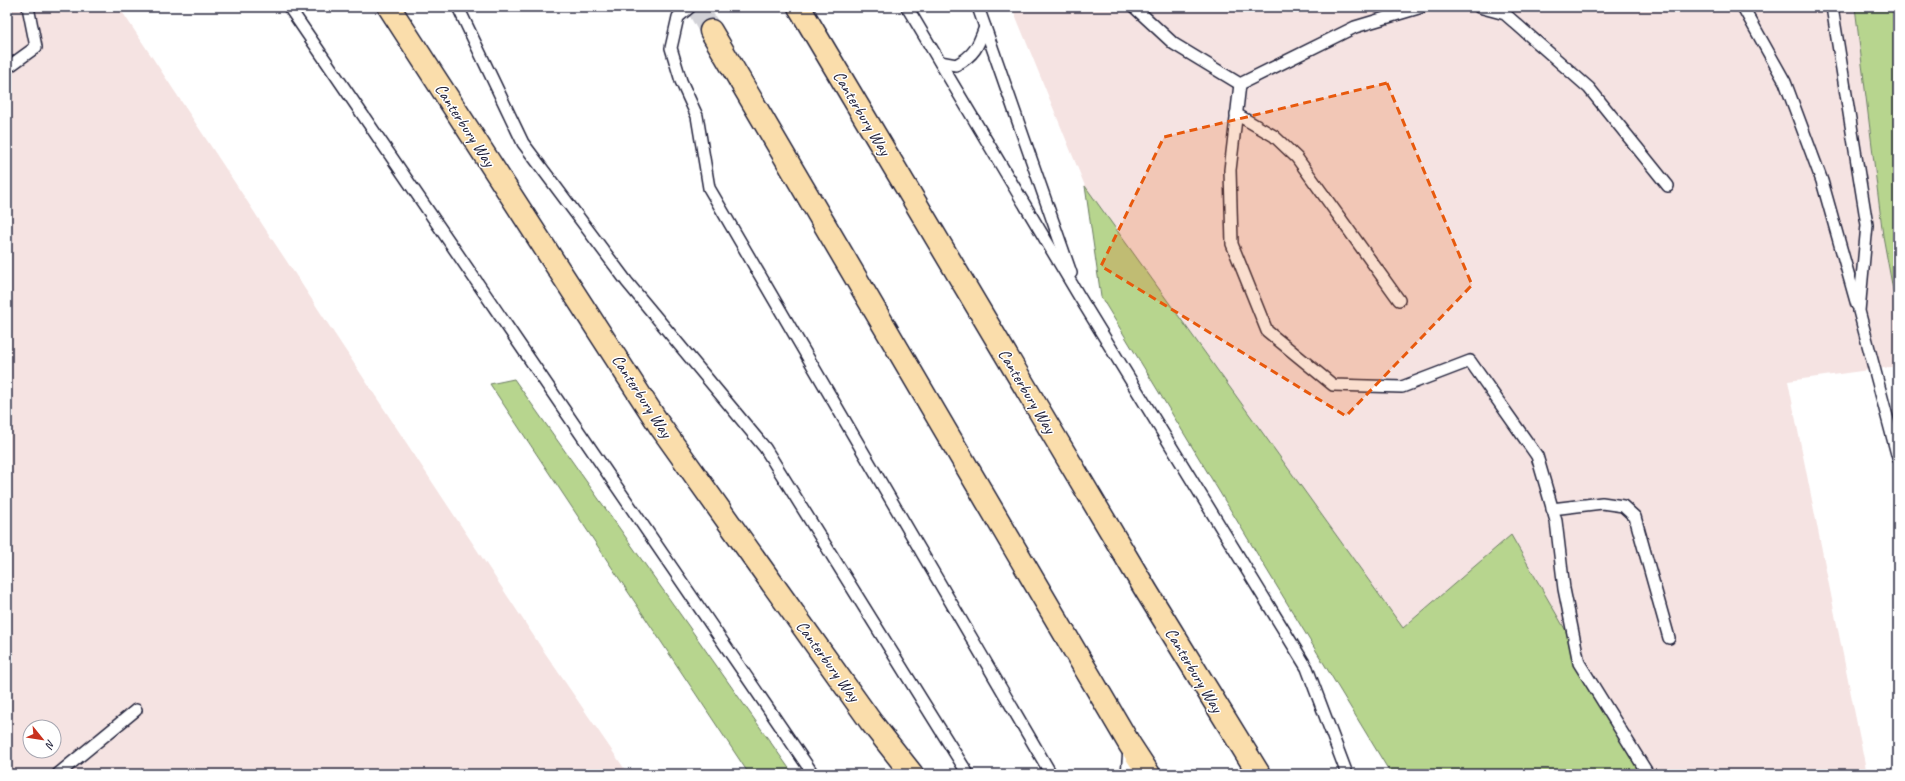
<svg xmlns="http://www.w3.org/2000/svg" width="1905" height="781" font-family="Caveat,sans-serif">
  <style>
    .built { fill: #f5e3e2; fill-rule: evenodd }
    .green { fill: #b7d58e; stroke: #6c7c64 }
    .lines { fill: none; stroke-linecap: round; stroke-linejoin: round }
    .trunk-tunnel { stroke: #d3d3d8; stroke-width: 22; stroke-dasharray: 22 11; stroke-linecap: butt }
    .service-casing { stroke: #22223b; stroke-width: 14 }
    .trunk-casing { stroke: #22223b; stroke-width: 25 }
    .service { stroke: #fff; stroke-width: 11 }
    .trunk { stroke: #faddab; stroke-width: 22 }
    .marked { fill: #e8590c; fill-opacity: 0.2; stroke: #e8590c; stroke-width: 3; stroke-dasharray: 8 5; stroke-linejoin: round }
    .labels { text-anchor: middle; dominant-baseline: central; stroke-width: 3; stroke-linejoin: round; paint-order: stroke }
    .street-label { font-size: 17px; fill: #22223b; stroke: #fff }
  </style>
  <rect width="100%" height="100%" fill="#fff"/>
  <filter id="ink" filterUnits="userSpaceOnUse"><feTurbulence type="fractalNoise" baseFrequency=".025" numOctaves="2"/><feDisplacementMap in="SourceGraphic" scale="8" xChannelSelector="R" yChannelSelector="G"/><feConvolveMatrix kernelMatrix="1 2 1 2 8 2 1 2 1" color-interpolation-filters="sRGB"/></filter>
  <g filter="url(#ink)">
    <g class="built">
      <path d="M7,7H119L541,647L628,774H7ZM30,727H54V751H30Z"/>
      <polygon points="1012,7 1855,7 1883,236 1898,317 1898,366 1788,381 1867,774 1648,774 1511,536 1403,628 1085,186"/>
    </g>
    <g class="green">
      <polygon points="1855,7 1898,7 1898,317 1883,236"/>
      <polygon points="1085,186 1403,628 1511,535 1648,774 1391,774 1101,297"/>
      <polygon points="514,379 793,774 749,774 490,384"/>
    </g>
    <g class="lines">
      <polyline class="trunk-tunnel" points="697,7 711,31"/>
      <defs>
        <g id="service">
          <polyline points="289,7 813,774"/>
          <polyline points="458,7 523,143 627,282 765,448 968,774"/>
          <polyline points="690,7 678,17 671,48 681,81 697,116 709,188 1051,774"/>
          <polyline points="907,7 1079,296 1307,668 1347,774"/>
          <polyline points="978,7 1071,273"/>
          <polyline points="1134,7 1174,44 1240,84 1355,27 1422,7"/>
          <polyline points="1479,7 1505,14 1589,88 1668,186"/>
          <polyline points="1743,7 1785,82 1822,181 1857,305"/>
          <polyline points="1832,7 1867,225 1859,311 1898,458"/>
          <path d="M940,62L956,65C975,55 978,46 985,27"/>
          <polyline points="7,68 36,47 28,7"/>
          <polyline points="1240,84 1230,170 1232,244 1267,331 1333,385 1402,387 1470,361 1537,456 1556,521 1564,589 1579,663 1648,774"/>
          <polyline points="1236,114 1274,136 1297,158 1399,300"/>
          <polyline points="1552,509 1602,503 1623,506 1635,517 1669,638"/>
          <polyline points="58,774 136,710"/>
          <polyline points="1127,774 1129,749"/>
        </g>
        <g id="trunk">
          <polyline points="389,7 660,426 871,722 912,774"/>
          <polyline points="799,7 1147,592 1259,774"/>
          <polyline points="711,31 1130,745 1149,774"/>
        </g>
      </defs>
      <use href="#service" class="service-casing"/>
      <use href="#trunk" class="trunk-casing"/>
      <use href="#service" class="service"/>
      <use href="#trunk" class="trunk"/>
    </g>
  </g>
  <path class="marked" d="M1387,83L1472,285L1346,416L1101,266L1164,137Z"/>
  <g class="labels">
    <g class="street-label">
      <text transform="translate(862 113) rotate(59)">Canterbury Way</text>
      <text transform="translate(465 125) rotate(57)">Canterbury Way</text>
      <text transform="translate(1027 391) rotate(59)">Canterbury Way</text>
      <text transform="translate(642 396) rotate(57)">Canterbury Way</text>
      <text transform="translate(828 661) rotate(54)">Canterbury Way</text>
      <text transform="translate(1194 670) rotate(59)">Canterbury Way</text>
    </g>
  </g>
  <rect width="1905" height="781" fill="none" stroke="#fff" stroke-width="24"/>
  <rect x="12" y="12" width="1881" height="757" fill="none" stroke="#22223b" stroke-width="1.5" filter="url(#ink)"/>
  <g transform="translate(42 739) rotate(120)"><circle r="19" fill="#ffffff" stroke="#a7a7b1"/>
  <path d="M0-3L7 15L0 10L-7 15Z" fill="#c8321e"/>
  <text y="-6" font-size="11" font-weight="bold" text-anchor="middle" fill="#22223b">N</text>
  </g>
</svg>
